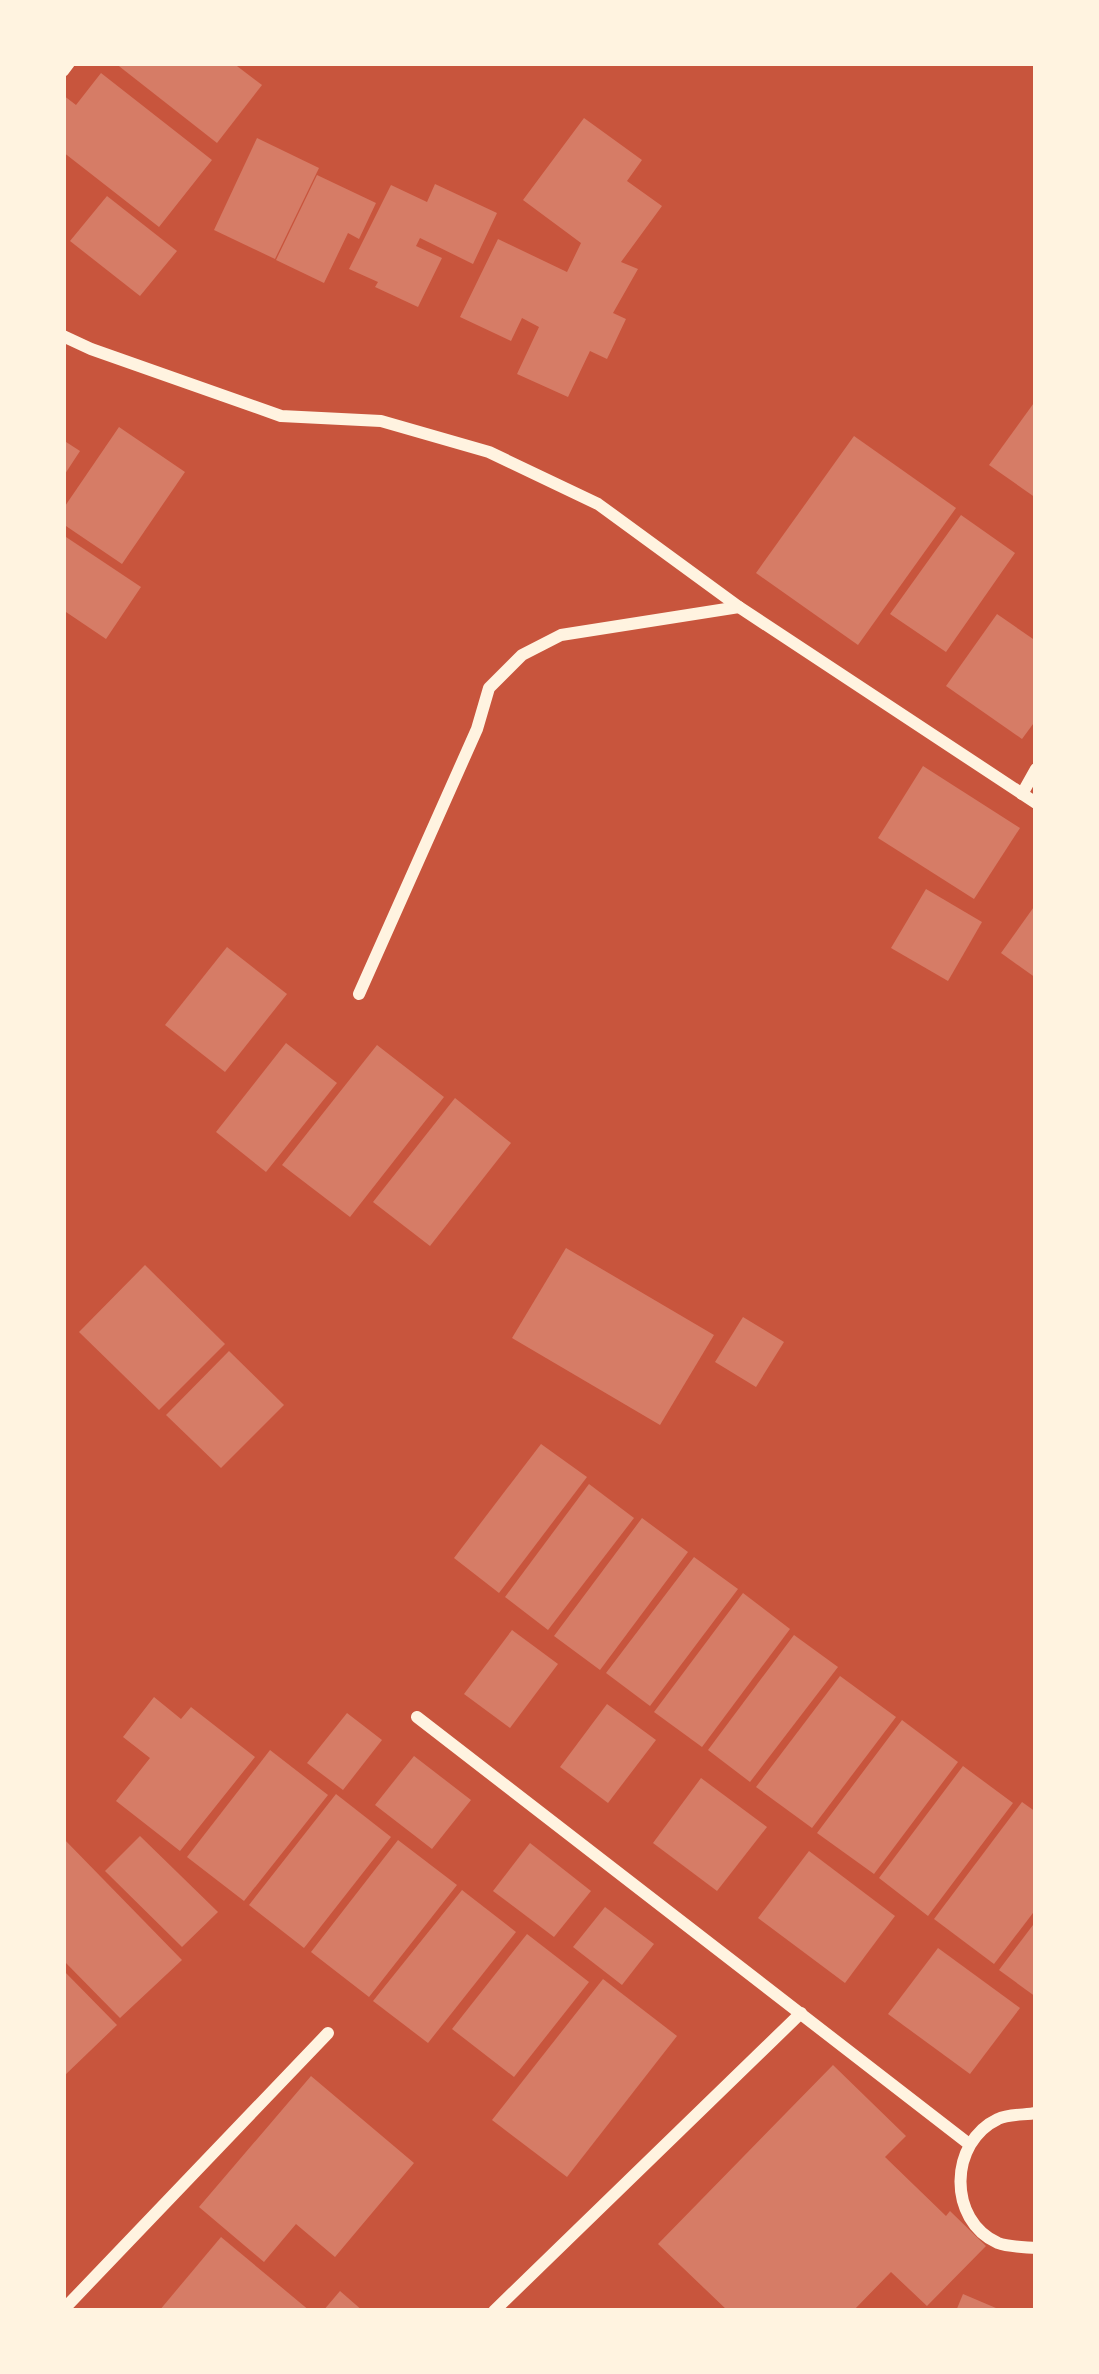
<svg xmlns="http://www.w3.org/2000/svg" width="1099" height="2374" font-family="Lora,serif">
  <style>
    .building { fill: #d67c66 }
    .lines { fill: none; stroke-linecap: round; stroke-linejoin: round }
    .minor { stroke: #fff3e0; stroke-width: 12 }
  </style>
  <rect width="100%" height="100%" fill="#c8553d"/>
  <g class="building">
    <polygon points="115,63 233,63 262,85 217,143"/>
    <polygon points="101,73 212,160 159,227 63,152 63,95 76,105"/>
    <polygon points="584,118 642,160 627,181 662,206 621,262 638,269 613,313 626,319 607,359 590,351 568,397 517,374 539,327 522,318 511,341 460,317 498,239 567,272 581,243 523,200"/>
    <polygon points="257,138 319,168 275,259 214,230"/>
    <polygon points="317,175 376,203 359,239 348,233 324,283 276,260"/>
    <polygon points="435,184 497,213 473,264 420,238 416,246 442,258 418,307 375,287 378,282 349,269 391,185 427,202"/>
    <polygon points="107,196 177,251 140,296 70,241"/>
    <polygon points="1036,400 1036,498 989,465"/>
    <polygon points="119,427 185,472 122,564 63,524 63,509"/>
    <polygon points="854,436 956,508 858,645 756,573"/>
    <polygon points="63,440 80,451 63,477"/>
    <polygon points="961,515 1015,553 946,652 890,614"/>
    <polygon points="63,535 141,587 106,639 63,610"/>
    <polygon points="997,614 1036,641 1036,720 1022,739 946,686"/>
    <polygon points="923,766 1020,828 974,899 878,838"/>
    <polygon points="926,889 982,922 948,981 891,948"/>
    <polygon points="1036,904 1036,978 1001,953"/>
    <polygon points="227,947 287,994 225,1072 165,1025"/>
    <polygon points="286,1043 337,1083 266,1172 216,1132"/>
    <polygon points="377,1045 444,1097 350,1217 282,1165"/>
    <polygon points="455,1098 511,1143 430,1246 373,1202"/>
    <polygon points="566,1248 714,1335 660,1425 512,1338"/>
    <polygon points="145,1265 225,1344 159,1410 79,1332"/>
    <polygon points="743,1317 784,1342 756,1387 715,1362"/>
    <polygon points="229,1351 284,1405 221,1468 166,1415"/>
    <polygon points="541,1444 587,1477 499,1593 454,1558"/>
    <polygon points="589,1484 634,1518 548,1630 505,1597"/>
    <polygon points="642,1518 688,1552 600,1670 554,1636"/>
    <polygon points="694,1557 738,1589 650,1706 606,1673"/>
    <polygon points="743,1593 790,1629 702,1747 654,1712"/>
    <polygon points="512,1630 558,1664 510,1728 464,1694"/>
    <polygon points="794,1635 838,1667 750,1782 708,1750"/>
    <polygon points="840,1676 896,1717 812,1828 756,1787"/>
    <polygon points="154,1697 181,1719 191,1707 255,1757 180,1851 116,1801 150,1758 123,1737"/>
    <polygon points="607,1704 656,1740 608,1803 560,1767"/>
    <polygon points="347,1713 382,1740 343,1790 307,1763"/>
    <polygon points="902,1720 958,1762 874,1874 817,1833"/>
    <polygon points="270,1750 328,1795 244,1901 187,1857"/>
    <polygon points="414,1756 471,1800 432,1849 375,1805"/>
    <polygon points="963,1766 1013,1803 928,1916 879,1878"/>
    <polygon points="701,1778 767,1827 717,1891 653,1843"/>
    <polygon points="336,1794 391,1837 304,1948 249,1905"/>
    <polygon points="1022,1802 1036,1812 1036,1909 994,1964 934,1919"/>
    <polygon points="140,1836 218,1912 182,1947 105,1871"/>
    <polygon points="63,1838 182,1960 120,2018 63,1960"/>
    <polygon points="398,1840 457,1885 369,1997 311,1952"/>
    <polygon points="530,1843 591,1891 554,1937 493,1891"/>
    <polygon points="809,1851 895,1916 845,1983 758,1918"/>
    <polygon points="462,1890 516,1932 428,2043 373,2001"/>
    <polygon points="605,1907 654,1944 622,1985 573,1947"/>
    <polygon points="1036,1921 1036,1997 999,1970"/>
    <polygon points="527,1934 589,1982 514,2077 452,2029"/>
    <polygon points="938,1948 1020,2008 970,2074 888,2014"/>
    <polygon points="63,1970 117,2025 63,2077"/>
    <polygon points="603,1979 677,2036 567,2177 492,2120"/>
    <polygon points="833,2065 906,2136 885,2157 946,2216 950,2211 986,2246 927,2306 891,2272 853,2311 728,2311 658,2244"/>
    <polygon points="311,2076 414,2163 335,2257 296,2224 264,2262 199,2207"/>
    <polygon points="221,2237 310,2311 159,2311"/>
    <polygon points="340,2291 363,2311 323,2311"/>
    <polygon points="963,2294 1003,2311 956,2311"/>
  </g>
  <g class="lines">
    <g class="minor">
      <polyline points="63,71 69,63"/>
      <polyline points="63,336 91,349 281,416 381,421 489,452 598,504 739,607 1036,803"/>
      <polyline points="1022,794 1036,769"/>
      <polyline points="359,994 477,729 489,688 522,655 561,635 739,607"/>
      <polyline points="417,1717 969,2144"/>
      <path d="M1036,2113C1025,2115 1008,2114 998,2119C949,2142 947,2220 998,2243C1008,2247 1025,2247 1036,2248"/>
      <polyline points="63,2310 328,2033"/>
      <polyline points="494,2311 801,2013"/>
    </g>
  </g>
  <rect width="1099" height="2374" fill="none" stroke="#fff3e0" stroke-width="132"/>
</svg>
